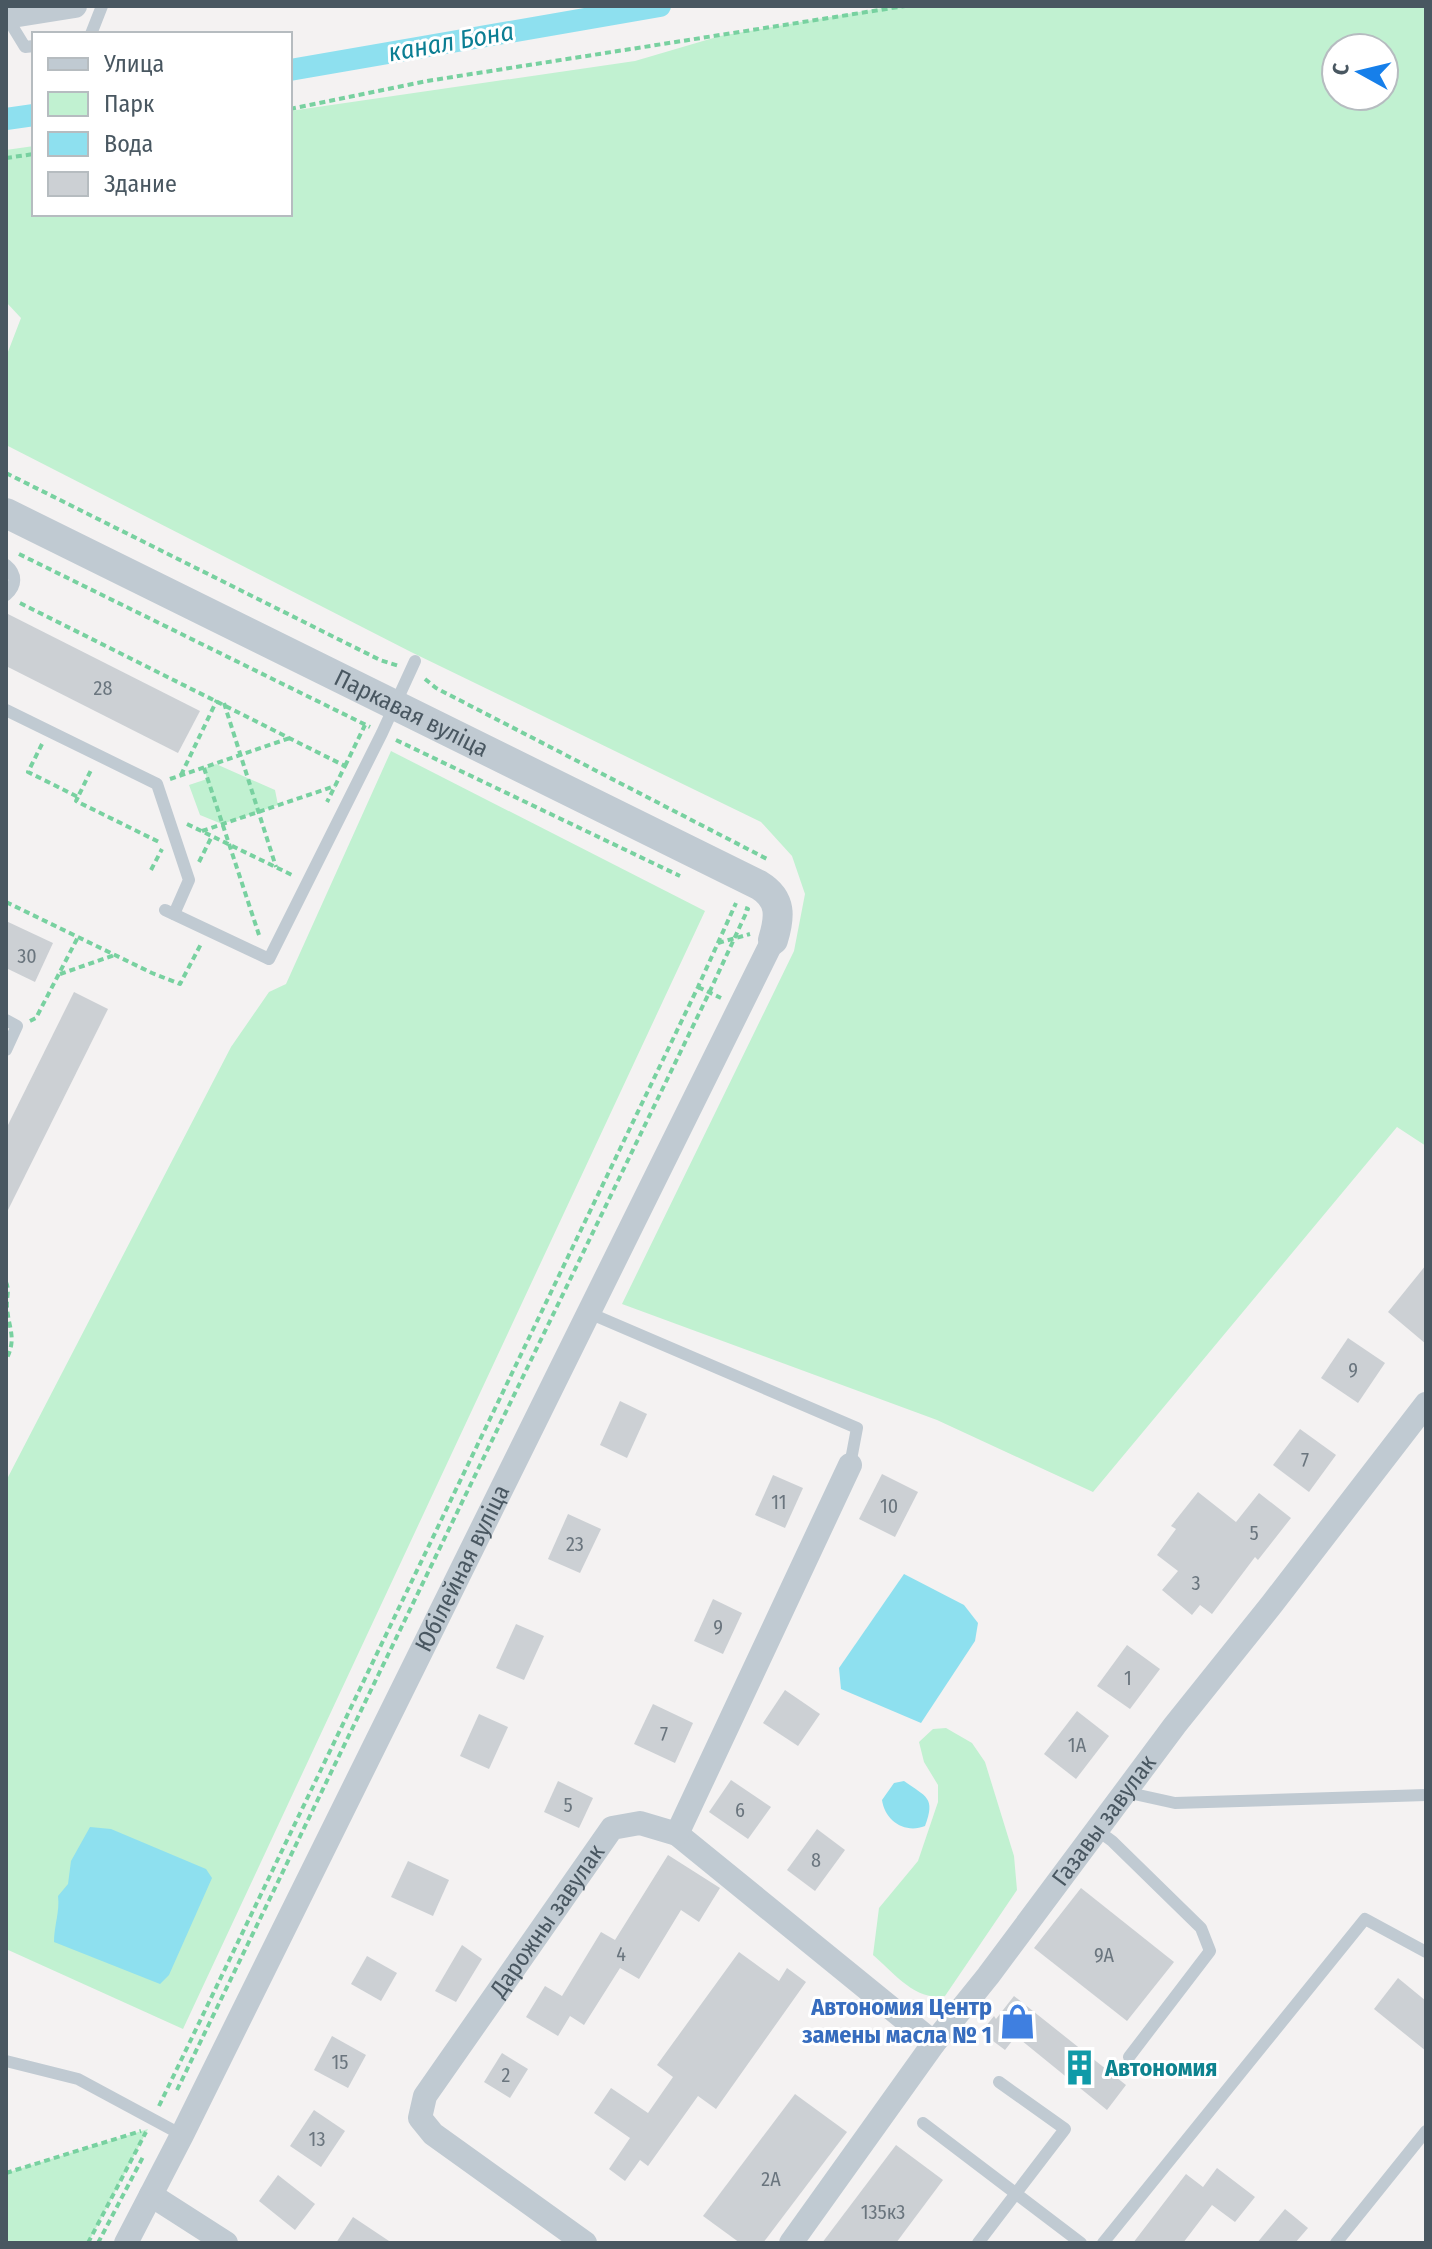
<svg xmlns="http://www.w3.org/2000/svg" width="1432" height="2249" font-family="'Fira Sans Condensed',sans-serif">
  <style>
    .green { fill: #c1f1d1; fill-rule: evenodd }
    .water { fill: #8ee0ef }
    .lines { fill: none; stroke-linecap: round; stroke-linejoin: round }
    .canal { stroke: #8ee0ef; stroke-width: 22 }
    .building { fill: #ccd0d4 }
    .path { stroke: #78d1a0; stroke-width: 4; stroke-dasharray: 6 4; stroke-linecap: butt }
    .service { stroke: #c0cad2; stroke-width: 12 }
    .minor { stroke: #c0cad2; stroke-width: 24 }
    .tertiary { stroke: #c0cad2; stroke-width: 30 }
    .labels { text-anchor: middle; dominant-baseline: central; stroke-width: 6; stroke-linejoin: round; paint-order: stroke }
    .number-label { font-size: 20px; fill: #6a757e }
    .street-label { font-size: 24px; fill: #495761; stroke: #fff }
    .shop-label { font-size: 24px; font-weight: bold; fill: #366cbe; stroke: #fff; text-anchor: end }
    .culture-label { font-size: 24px; font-weight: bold; fill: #0d838f; stroke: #fff; text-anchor: start }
    .water-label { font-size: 26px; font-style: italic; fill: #0b7e93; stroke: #fff }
  </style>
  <rect width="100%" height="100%" fill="#f4f2f2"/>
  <g class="green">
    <path d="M894,6H1426V1146L1397,1127L1093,1492L937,1420L622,1304L794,951L805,894L792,856L761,822L411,652L6,445V357L21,318L6,302V150L34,146V214H290V111L635,61L720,36ZM1336,48H1384V96H1336Z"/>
    <polygon points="391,751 705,911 183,2029 6,1949 6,1481 231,1047 269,992 286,984"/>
    <polygon points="216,764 275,790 278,805 222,824 200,815 189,785 207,779 204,768"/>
    <path d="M946,1728L972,1743L985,1762L1014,1856L1017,1890L945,1996C916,2002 893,1972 873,1955L879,1908L918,1861L938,1802V1785L924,1762L919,1742L933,1729Z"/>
    <polygon points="148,2129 88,2243 6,2243 6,2173"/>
  </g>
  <g class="water">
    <polygon points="904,1574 964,1605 978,1623 975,1641 921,1723 841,1689 839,1668"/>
    <path d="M904,1781C926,1797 936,1797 925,1826C905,1834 885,1821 882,1800L894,1783Z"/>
    <path d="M90,1827L111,1829L206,1869L212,1878L169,1975L160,1984L54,1942C54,1926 60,1911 58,1896L68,1884L71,1861Z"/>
  </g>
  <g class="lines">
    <g class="canal">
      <polyline points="290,70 660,6"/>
      <polyline points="6,119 34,115"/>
    </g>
  </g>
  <g class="building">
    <polygon points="6,613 200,711 178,753 6,666"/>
    <polygon points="6,921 53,943 35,982 6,968"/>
    <polygon points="74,992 108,1009 6,1214 6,1129"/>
    <polygon points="1426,1265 1426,1344 1388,1312"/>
    <polygon points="1348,1338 1385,1363 1358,1403 1321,1378"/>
    <polygon points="620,1401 647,1414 627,1458 600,1445"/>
    <polygon points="1300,1429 1336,1455 1309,1492 1273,1465"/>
    <polygon points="882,1474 918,1492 895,1537 859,1519"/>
    <polygon points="773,1475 803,1488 785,1528 755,1515"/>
    <polygon points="1198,1492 1236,1522 1259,1493 1291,1518 1258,1560 1255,1557 1212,1614 1200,1605 1192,1615 1162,1590 1178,1571 1157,1555 1176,1529 1171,1526"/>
    <polygon points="568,1514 601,1529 580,1573 548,1559"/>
    <polygon points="713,1599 742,1613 723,1654 694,1641"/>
    <polygon points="516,1624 544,1636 524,1680 496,1668"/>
    <polygon points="1127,1645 1160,1669 1130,1709 1097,1686"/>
    <polygon points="785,1690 820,1714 798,1746 763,1723"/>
    <polygon points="653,1704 693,1723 675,1763 634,1744"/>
    <polygon points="1077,1711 1109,1736 1076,1779 1044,1754"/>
    <polygon points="479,1714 508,1727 489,1769 460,1756"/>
    <polygon points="731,1780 771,1807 748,1839 709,1812"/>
    <polygon points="558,1781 593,1798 579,1828 544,1812"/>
    <polygon points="817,1829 845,1850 815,1891 787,1870"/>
    <polygon points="668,1855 720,1888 699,1922 681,1910 639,1979 620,1968 584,2025 570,2016 558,2036 526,2017 545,1986 562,1996 601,1932 615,1940"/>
    <polygon points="408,1861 449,1880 433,1916 391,1897"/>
    <polygon points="1081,1888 1174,1962 1127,2021 1034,1948"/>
    <polygon points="462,1945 482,1959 456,2002 435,1991"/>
    <polygon points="739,1952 779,1981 787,1968 806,1982 716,2109 698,2096 648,2166 640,2160 625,2181 609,2169 630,2138 594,2113 611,2088 648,2113 673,2077 657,2065"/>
    <polygon points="367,1956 397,1973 381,2001 351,1984"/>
    <polygon points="1398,1978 1426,2001 1426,2051 1374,2009"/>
    <polygon points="1014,1996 1126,2085 1107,2110 1016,2036 1005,2050 981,2032 994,2016 996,2019"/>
    <polygon points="332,2036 366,2055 348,2088 314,2070"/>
    <polygon points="502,2053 528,2069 510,2098 484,2082"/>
    <polygon points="795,2094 847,2132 763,2243 740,2243 703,2216"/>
    <polygon points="314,2110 345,2131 321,2167 290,2146"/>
    <polygon points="896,2145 943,2180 896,2243 822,2243"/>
    <polygon points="1217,2168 1255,2197 1235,2222 1212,2205 1183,2243 1133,2243 1186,2174 1203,2187"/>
    <polygon points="278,2175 315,2204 295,2230 259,2201"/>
    <polygon points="1285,2209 1308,2228 1295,2243 1257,2243"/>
    <polygon points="353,2217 392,2243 336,2243"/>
  </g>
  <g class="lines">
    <g class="path">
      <polyline points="290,109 427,81 905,6"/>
      <polyline points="6,158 34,154"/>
      <polyline points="6,473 380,660 399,666"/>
      <polyline points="19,554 370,727"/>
      <polyline points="20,603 345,766 327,802"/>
      <polyline points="425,679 436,688 767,859"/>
      <polyline points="224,703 276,867"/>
      <polyline points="396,740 680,876"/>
      <polyline points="42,744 28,772 78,797 92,768"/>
      <polyline points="345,766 365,725"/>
      <polyline points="204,768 259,935"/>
      <polyline points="181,775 217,700"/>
      <polyline points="170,779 290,738"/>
      <polyline points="78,797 76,801 159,842"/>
      <polyline points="187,824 292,875"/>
      <polyline points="202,831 335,786"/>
      <polyline points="199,862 212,836"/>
      <polyline points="151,870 162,849"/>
      <polyline points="6,902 152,973 180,984 201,944"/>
      <polyline points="718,943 750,934"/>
      <polyline points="60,974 115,955"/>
      <polyline points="698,987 721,998"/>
      <polyline points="30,1021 36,1018 78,937"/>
      <path d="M6,1282C10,1291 6,1298 7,1308C9,1330 17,1338 6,1360"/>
      <polyline points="177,2090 709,993 748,909 745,908"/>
      <polyline points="159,2106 698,987 736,903"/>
      <polyline points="6,2173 141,2131"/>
      <polyline points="88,2243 146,2132"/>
      <polyline points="98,2243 144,2155"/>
    </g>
    <g class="service">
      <polyline points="6,22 11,24 25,47 34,46"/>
      <polyline points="91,34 102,6"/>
      <path d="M6,565C17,574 17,586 6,595"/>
      <polyline points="6,710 157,784 189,880 174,914"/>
      <polyline points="165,910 269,959 382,733 415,661"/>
      <polyline points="6,1020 17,1026 6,1050"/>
      <polyline points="589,1313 857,1428 850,1465"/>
      <polyline points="1125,1792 1175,1803 1426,1795"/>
      <polyline points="1097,1830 1112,1841 1201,1928 1210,1951 1129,2057"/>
      <polyline points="6,2061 78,2079 182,2135"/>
      <polyline points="923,2123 1081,2243"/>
      <polyline points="978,2243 1065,2129 999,2082"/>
      <polyline points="1103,2243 1365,1919 1426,1952"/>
      <polyline points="1336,2243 1426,2131"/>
    </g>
    <g class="minor">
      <polyline points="6,17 75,6"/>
      <polyline points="677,1834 934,2043"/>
      <polyline points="151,2195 226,2243"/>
      <path id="s1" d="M126,2243L182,2135L773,940"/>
      <path id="s2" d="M585,2243L433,2134L420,2118L425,2096L612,1828L640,1823L677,1834L850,1465"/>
      <path id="s3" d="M791,2243L934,2043L988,1976L1175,1725L1272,1604L1426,1404"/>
    </g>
    <path class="tertiary" id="s4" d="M6,513L759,885C782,899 780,917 773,940"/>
  </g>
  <defs>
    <symbol id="shop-bare" viewBox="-9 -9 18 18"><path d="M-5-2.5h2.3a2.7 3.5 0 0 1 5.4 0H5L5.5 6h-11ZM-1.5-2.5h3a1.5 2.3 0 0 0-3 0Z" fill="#3f7fe0" stroke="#fff" stroke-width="2.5" paint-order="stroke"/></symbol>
    <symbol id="building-bare" viewBox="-9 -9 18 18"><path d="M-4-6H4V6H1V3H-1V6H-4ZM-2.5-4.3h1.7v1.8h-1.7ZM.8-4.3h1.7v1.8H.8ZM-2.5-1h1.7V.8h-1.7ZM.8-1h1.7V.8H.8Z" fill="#0f9aa8" stroke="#fff" stroke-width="2.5" paint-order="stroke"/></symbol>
  </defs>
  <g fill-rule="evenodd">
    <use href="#shop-bare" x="992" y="1996" width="51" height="51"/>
    <use href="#building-bare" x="1054" y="2042" width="51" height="51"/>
  </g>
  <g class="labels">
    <g class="number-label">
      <text x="103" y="688">28</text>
      <text x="27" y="956">30</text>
      <text x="1353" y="1370">9</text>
      <text x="1305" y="1460">7</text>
      <text x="779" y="1502">11</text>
      <text x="889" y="1506">10</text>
      <text x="1254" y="1533">5</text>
      <text x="575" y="1544">23</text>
      <text x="1196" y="1583">3</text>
      <text x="718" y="1627">9</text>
      <text x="1128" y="1678">1</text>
      <text x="664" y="1734">7</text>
      <text x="1077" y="1745">1А</text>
      <text x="568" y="1805">5</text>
      <text x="740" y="1810">6</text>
      <text x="816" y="1860">8</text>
      <text x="621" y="1954">4</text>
      <text x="1104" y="1955">9А</text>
      <text x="340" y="2062">15</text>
      <text x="506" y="2075">2</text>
      <text x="317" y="2139">13</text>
      <text x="771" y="2179">2А</text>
      <text x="883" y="2212">135к3</text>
    </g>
    <g class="street-label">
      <text stroke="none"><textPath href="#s4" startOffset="452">Паркавая вуліца</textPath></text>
      <text stroke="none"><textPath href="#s1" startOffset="754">Юбілейная вуліца</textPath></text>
      <text stroke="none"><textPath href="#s3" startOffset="526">Газавы завулак</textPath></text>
      <text stroke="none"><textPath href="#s2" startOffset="444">Дарожны завулак</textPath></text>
    </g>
    <g class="shop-label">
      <text x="992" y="2007">Автономия Центр<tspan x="992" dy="28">замены масла № 1</tspan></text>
    </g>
    <g class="culture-label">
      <text x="1105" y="2068">Автономия</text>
    </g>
    <g class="water-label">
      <text transform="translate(451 42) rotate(-10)">канал Бона</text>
    </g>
  </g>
  <rect width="1432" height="2249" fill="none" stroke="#495761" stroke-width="16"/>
  <rect x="32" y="32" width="260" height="184" fill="#ffffff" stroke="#b6bcc0" stroke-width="2"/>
  <rect x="48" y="58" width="40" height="12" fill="#c0cad2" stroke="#b6bcc0" stroke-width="2"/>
  <text x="104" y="72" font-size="24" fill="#495761">Улица</text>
  <rect x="48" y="92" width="40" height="24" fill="#c1f1d1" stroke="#b6bcc0" stroke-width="2"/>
  <text x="104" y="112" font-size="24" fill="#495761">Парк</text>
  <rect x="48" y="132" width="40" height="24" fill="#8ee0ef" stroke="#b6bcc0" stroke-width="2"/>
  <text x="104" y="152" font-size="24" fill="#495761">Вода</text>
  <rect x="48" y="172" width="40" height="24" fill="#ccd0d4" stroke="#b6bcc0" stroke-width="2"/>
  <text x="104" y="192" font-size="24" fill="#495761">Здание</text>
  <g transform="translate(1360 72) rotate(278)"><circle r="38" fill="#ffffff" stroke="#b6bcc0" stroke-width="2"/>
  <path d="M0-6L14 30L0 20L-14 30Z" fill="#167fea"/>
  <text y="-12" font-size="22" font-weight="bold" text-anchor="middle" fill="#495761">С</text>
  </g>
</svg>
